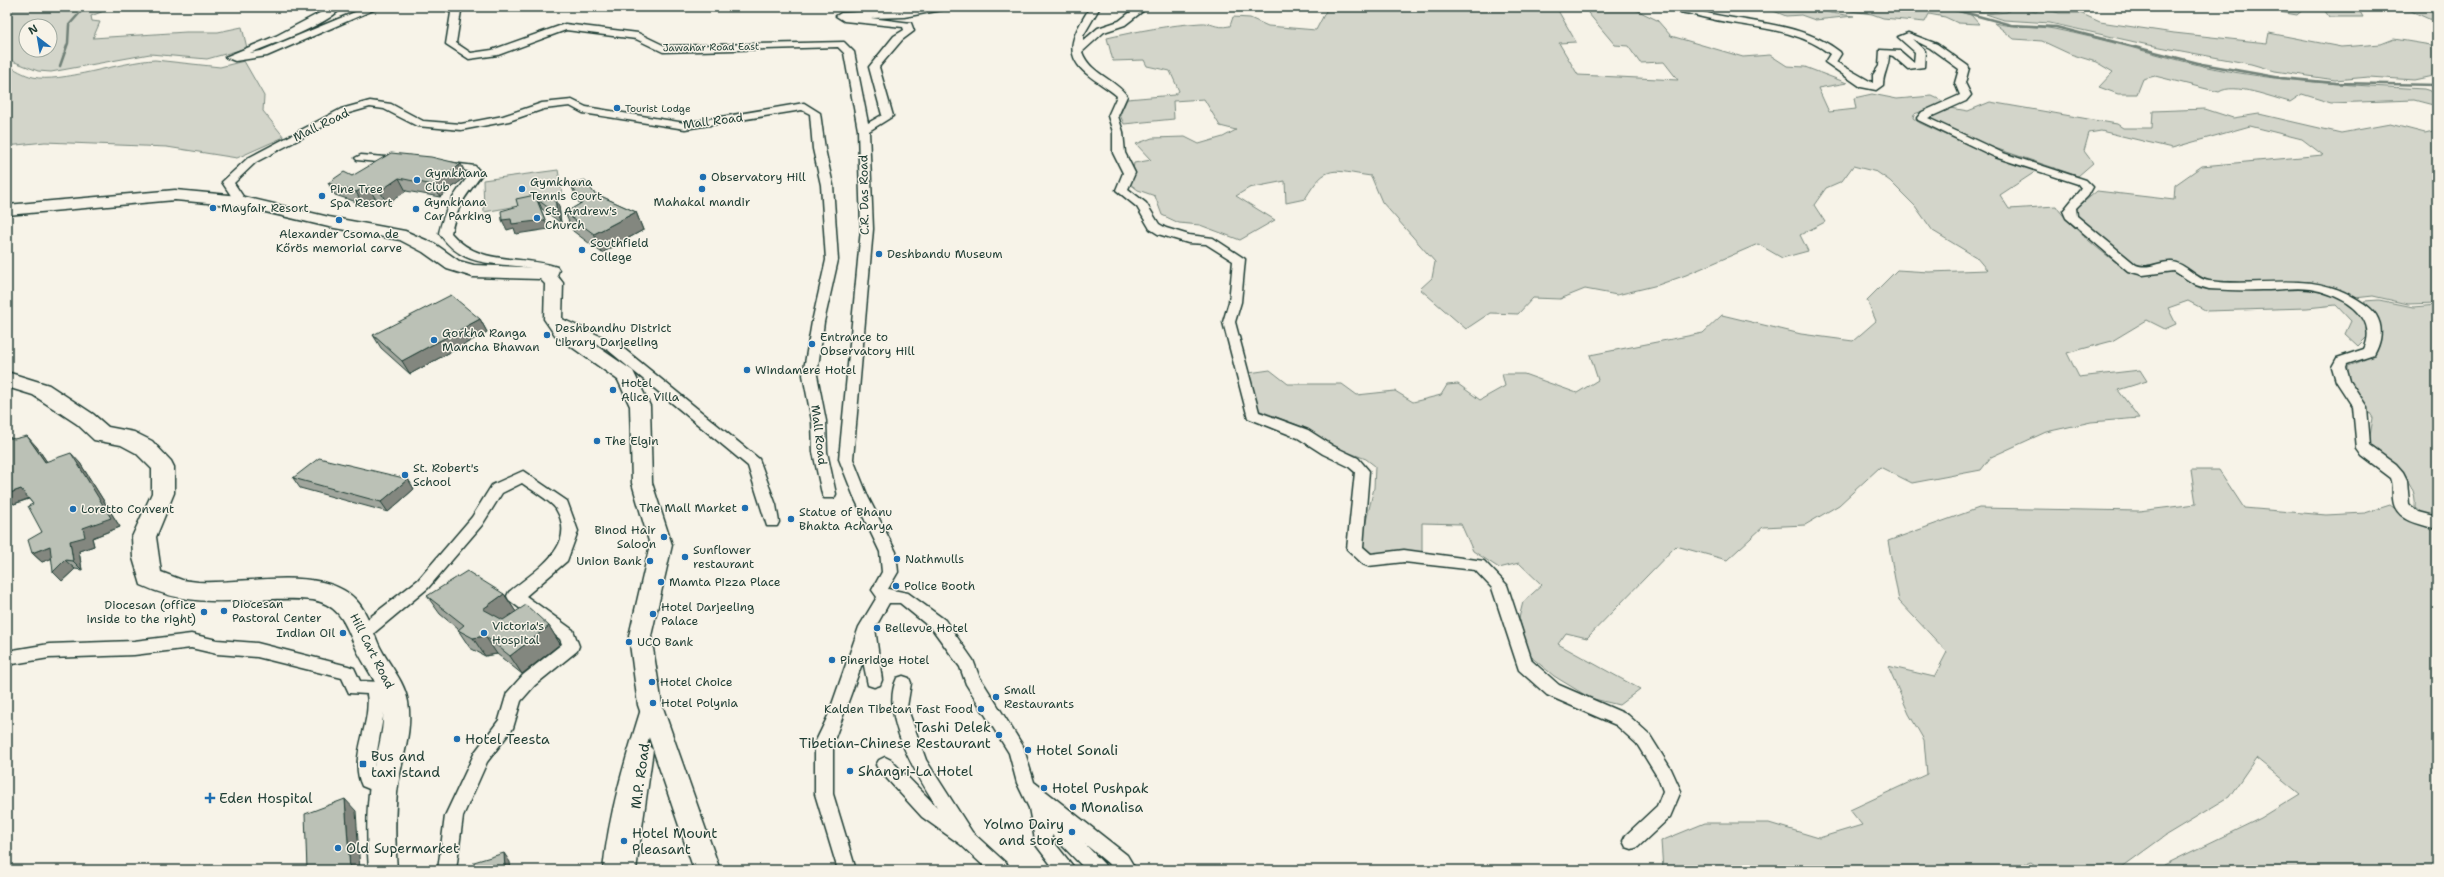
<svg xmlns="http://www.w3.org/2000/svg" width="2444" height="877" font-family="'Shantell Sans',sans-serif">
  <style>
    .green { fill: #d3d5ca; stroke: #79897f; fill-rule: evenodd }
    .lines { fill: none; stroke-linecap: round; stroke-linejoin: round }
    .stream { stroke: #6f8077; stroke-width: 2.5 }
    .street-casing { stroke: #1f3d34; stroke-width: 3 }
    .secondary-casing { stroke: #1f3d34; stroke-width: 3 }
    .highway-casing { stroke: #1f3d34; stroke-width: 3 }
    .street { fill: #f7f3e8; fill-rule: evenodd }
    .secondary { fill: #f7f3e8; fill-rule: evenodd }
    .highway { fill: #f7f3e8; fill-rule: evenodd }
    .wall { fill: #a1a69d; stroke: #1f3d34 }
    .shaded-wall { fill: #83877f; stroke: #1f3d34 }
    .building { fill: #bbc1b6; stroke: #1f3d34 }
    .poi-dot { fill: #1f6fb2; stroke: #f7f3e8; stroke-width: 1.5 }
    .labels { text-anchor: middle; dominant-baseline: central; stroke-width: 3; stroke-linejoin: round; paint-order: stroke }
    .far-street-label { font-size: 10px; fill: #1f3d34; stroke: #f7f3e8 }
    .far-poi-label { font-size: 10px; fill: #1f3d34; stroke: #f7f3e8; text-anchor: start }
    .street-label { font-size: 12px; fill: #1f3d34; stroke: #f7f3e8 }
    .poi-label { font-size: 12px; fill: #1f3d34; stroke: #f7f3e8; text-anchor: start }
    .near-poi-label { font-size: 14px; fill: #1f3d34; stroke: #f7f3e8; text-anchor: start }
    .near-street-label { font-size: 14px; fill: #1f3d34; stroke: #f7f3e8 }
  </style>
  <rect width="100%" height="100%" fill="#f7f3e8"/>
  <filter id="ink" filterUnits="userSpaceOnUse"><feTurbulence type="fractalNoise" baseFrequency=".025" numOctaves="2"/><feDisplacementMap in="SourceGraphic" scale="8" xChannelSelector="R" yChannelSelector="G"/><feConvolveMatrix kernelMatrix="1 2 1 2 8 2 1 2 1" color-interpolation-filters="sRGB"/></filter>
  <g filter="url(#ink)">
    <g class="green">
      <path d="M7,7H114L91,16L92,21L100,22L93,38L186,32H218L242,27L247,48L207,59L150,54L51,72L38,71L7,59ZM26,26H50V50H26Z"/>
      <path d="M1328,7H1556L1576,42L1559,43L1578,75L1678,80L1664,62L1640,63L1628,46L1615,45L1583,7H1630L1657,20L1671,36L1743,57L1770,55L1787,66L1805,67L1847,83L1818,88L1829,112L1856,109L1854,98L1872,94L1897,99L1932,96L1947,103L1914,114L1913,118L1920,123L1988,154L2038,170L2000,195L2009,209L2056,206C2067,224 2118,269 2139,274C2148,277 2159,270 2169,271C2182,272 2189,284 2200,288C2212,292 2228,289 2240,289C2290,288 2322,282 2364,314L2367,337L2358,346L2345,334L2351,321L2336,305L2307,308L2207,311L2188,301L2168,308L2176,324L2165,329L2147,320L2112,341L2067,353L2079,377L2140,370L2147,381L2118,390L2139,418L2091,422L2046,432L1991,457L1981,470L1912,483L1880,467L1839,505L1805,525L1763,527L1727,560L1676,546L1587,638L1566,633L1558,644L1640,689L1619,705L1590,698L1554,676L1530,656L1519,618L1523,602L1542,585L1519,563L1499,568L1473,551L1461,524L1422,523V552L1371,554L1360,547L1374,488L1375,466L1366,459L1342,450L1303,427L1258,410L1252,398L1249,373L1270,370L1288,384H1342L1357,395L1395,391L1413,402L1441,395L1447,385L1458,384L1480,400L1505,386L1502,374H1524L1577,393L1598,380L1590,355L1703,333L1722,315L1801,334L1853,341L1876,321L1867,300L1897,270L1929,272L1987,270L1976,257L1933,231L1915,206L1890,181L1877,172L1853,166L1842,181L1826,188L1814,205L1825,222L1800,235L1808,251L1782,258L1758,244L1686,275L1658,285L1617,295L1585,289L1560,299L1533,298L1518,314L1490,313L1466,329L1420,289L1432,278L1435,262L1382,202L1371,176C1332,171 1327,162 1305,199L1286,203L1285,181L1249,188L1236,196L1275,220L1240,240L1200,225L1179,223L1162,215L1155,196L1138,190L1121,177L1133,169L1134,163L1151,160L1136,144L1152,138L1185,137L1199,144L1223,137L1236,130L1220,126L1204,99L1173,101L1174,119L1124,124L1120,115L1127,99L1174,95L1179,91L1170,71L1147,66L1144,60L1113,61L1107,38C1138,31 1169,25 1201,23C1212,22 1214,29 1230,26L1233,17L1250,18L1268,26L1316,30Z"/>
      <polygon points="1771,7 1813,7 1831,13 1854,16 1815,20 1801,15 1786,16 1771,10"/>
      <polygon points="1823,7 1940,7 1971,15 1979,24 1958,23 1945,17 1929,14 1925,22 1883,18 1872,14"/>
      <path d="M1957,7H2007C1993,16 1971,11 1957,7Z"/>
      <polygon points="2014,7 2036,12 2041,8 2059,13 2080,13 2100,22 2174,33 2267,43 2269,33 2341,47 2381,44 2394,39 2437,46 2437,75 2414,80 2369,77 2335,80 2275,71 2251,64 2144,44 2050,23 2004,20 1986,14 2007,12"/>
      <polygon points="2250,7 2306,7 2297,15"/>
      <polygon points="2310,7 2437,7 2437,20 2429,19 2411,11 2359,10 2363,17 2329,17 2323,8"/>
      <path d="M1994,23C2014,28 2034,25 2054,29C2105,39 2156,55 2207,67C2278,82 2351,85 2424,89L2437,93V106L2414,100L2331,103L2302,94L2290,102C2273,98 2234,82 2219,92L2155,76L2143,79L2137,94H2118L2099,87L2113,72L2096,62L2070,54L2042,41L2014,39Z"/>
      <path d="M155,60L220,67L244,61L264,96L263,111L284,137L237,158L167,147L45,142L7,146V65C15,69 24,75 33,77C60,84 122,61 155,60Z"/>
      <polygon points="1990,102 2117,124 2123,128 2152,128 2153,111 2205,109 2233,118 2259,114 2341,133 2390,124 2425,133 2437,130 2437,303 2408,304 2373,296 2355,298 2323,285 2222,284 2202,282 2177,265 2161,263 2144,268 2134,266 2075,215 2078,207 2097,191 2174,200 2175,185 2202,166 2323,155 2302,139 2250,126 2172,148 2101,131 2089,133 2084,151 2093,163 2078,176 1974,141 1926,118 1951,108 1968,111"/>
      <polygon points="558,170 563,198 484,212 483,180"/>
      <path d="M2379,300L2413,307L2437,305V518L2422,513L2415,507C2418,475 2384,465 2369,442L2373,418L2348,377V366C2386,355 2392,329 2364,301Z"/>
      <polygon points="2191,470 2219,470 2244,508 2326,515 2365,513 2390,505 2407,517 2437,526 2437,870 2161,870 2164,865 2261,818 2300,794 2256,758 2229,797 2166,835 2118,870 2041,870 2031,862 2007,870 1663,870 1661,841 1705,823 1769,823 1819,838 1862,825 1850,810 1927,774 1924,740 1909,714 1888,666 1934,677 1947,652 1899,601 1888,541 1979,508 2139,511 2196,504"/>
    </g>
    <g class="lines">
      <g class="stream">
        <polyline points="1945,7 2011,25 2056,27 2202,64 2281,78 2336,83 2437,85"/>
        <polyline points="60,66 68,43 69,25 85,7"/>
      </g>
      <defs>
        <g id="street">
          <path d="M331,7H342C328,25 272,44 250,53L261,51L367,7H380L267,56L235,61L225,57L276,36Z"/>
          <polygon points="441,7 455,7 461,11 456,43 471,53 492,50 565,24 638,33 665,46 844,42 854,52 868,123 882,115 869,67 894,36 904,30 903,27 844,21 836,16 841,13 947,7 942,10 904,17 871,18 911,23 914,31 902,40 879,67 893,116 869,131 873,229 853,459 868,497 896,552 898,572 888,589 908,593 945,620 973,660 979,676 1023,746 1034,782 1127,855 1136,870 1116,870 1085,844 1104,864 1107,870 1086,870 1052,835 1053,841 1076,870 1055,870 1036,845 1029,808 1017,783 1009,753 966,684 960,667 933,630 900,603 889,603 875,628 882,680 880,685 874,687 868,685 863,661 833,743 833,794 856,870 838,870 815,794 815,743 828,716 859,627 877,597 872,590 882,572 880,552 854,497 839,459 861,229 858,130 844,53 838,47 663,52 636,39 566,30 498,55 469,59 446,44 451,13"/>
          <path d="M1090,7H1100L1083,36V41L1098,28L1119,21L1137,7H1148L1125,25L1104,32L1082,52C1090,74 1114,78 1127,96L1118,116L1123,132L1125,153L1135,173L1128,189L1146,203L1159,224L1166,228L1189,235L1213,238L1245,259L1241,302L1235,322L1259,412L1308,430L1333,446L1358,458L1369,471L1363,547L1371,554L1404,550L1484,561L1507,585L1532,661L1559,685L1628,715L1649,734L1671,769L1681,791L1670,817L1638,847L1632,849L1626,847L1623,841L1626,835L1657,806L1663,791L1658,778L1637,744L1616,725L1547,695L1519,670L1492,588L1475,570L1404,562L1368,566L1363,564L1347,549L1355,472L1348,466L1323,454L1298,438L1248,418L1223,322L1229,302L1233,261L1206,244L1188,243L1158,234L1150,229L1137,207L1116,190L1123,173L1113,153V132L1108,116L1117,96C1108,88 1096,82 1087,74C1060,52 1076,31 1090,7Z"/>
          <path d="M1671,7C1688,7 1701,12 1716,15C1757,23 1806,25 1840,52L1841,54L1836,62L1873,83V75L1879,66L1880,50L1900,51L1914,63L1915,52L1898,37L1908,33L1937,44L1968,66L1969,68L1965,83L1971,95L1966,101L1928,118L2003,153L2086,180L2093,187L2088,196L2076,208L2077,216L2136,265C2149,270 2159,261 2172,262C2187,264 2195,279 2209,281C2259,288 2309,270 2355,298C2363,303 2371,307 2376,315C2384,328 2381,343 2374,355L2347,364L2346,367L2350,381L2367,407L2370,445L2396,464L2403,472L2407,480L2409,504L2418,512L2437,517V529C2420,524 2395,521 2393,499C2392,492 2394,485 2391,478L2362,456L2357,449L2353,407L2336,381L2332,367L2337,358L2364,349C2380,315 2340,294 2310,289C2294,287 2278,290 2261,290C2244,291 2227,290 2209,289L2196,285L2174,271L2143,275L2128,271L2066,218L2063,211L2080,190L2081,188L2078,184L1995,157L1918,120L1917,118L1922,112L1960,95L1955,83L1959,69L1930,48L1912,39L1925,51L1924,67L1908,69L1893,56L1889,55C1889,67 1883,74 1883,85L1876,90L1861,87L1825,62L1830,54C1793,24 1735,28 1691,14C1685,13 1675,12 1671,7Z"/>
          <polygon points="572,100 586,107 685,123 804,103 820,113 825,149 833,185 838,260 824,322 817,375 826,421 827,452 836,494 834,498 824,498 822,494 813,452 812,421 803,375 812,322 826,260 821,185 813,149 810,114 802,110 685,129 583,113 570,106 544,109 509,121 461,130 417,126 384,109 370,107 349,113 256,162 234,183 246,201 244,203 236,203 222,182 248,158 341,109 370,101 391,104 423,121 461,124 503,116 542,103"/>
          <polygon points="361,155 397,158 403,161 397,164 357,160 355,158"/>
          <path d="M444,162L475,166L482,174C465,198 458,202 451,233C480,267 517,254 557,267L559,270L555,280H547L546,272C506,258 467,275 439,233C445,207 454,195 470,174L468,171L440,167V163Z"/>
          <polygon points="553,315 618,344 759,459 776,505 779,522 777,526 767,526 748,466 608,350 548,322 547,319"/>
          <path d="M523,471L567,501L578,531L567,561L526,596L573,630L579,646L577,651L535,685L521,701L513,728L487,762L463,816L456,870H438L445,816L475,752L499,720L507,693L523,675L562,644L560,639L509,600L507,596L509,592C534,571 579,547 556,509C551,501 530,489 522,483L502,493L482,525L428,588L368,638L362,640L356,638L354,633L356,628L418,580L472,517L492,485Z"/>
          <path d="M191,634L217,640L257,643L348,666L354,668L360,681L380,682L385,706L374,768L375,775L390,781L393,787L390,793L384,795L362,786C348,757 372,725 367,694L349,693L342,678L257,657L217,654L191,648L134,655L49,658L7,665V651L49,644L134,641Z"/>
          <path d="M903,676L909,678L911,683L907,707L926,760L972,832L1007,864L1010,870H988L960,844L922,817L879,770L876,765L879,760L885,757L891,760L937,807C917,775 879,716 897,678Z"/>
          <path d="M650,699L656,701L658,706L647,744L653,750L636,870H603C609,813 625,760 642,706L644,701Z"/>
        </g>
        <path id="secondary" d="M175,190L240,196L329,217L405,231L435,244L459,261L474,265L545,268C553,271 558,276 563,283L562,318L569,327L633,371L650,406L652,483L672,545L651,636L662,705L720,870H694L638,705L629,636L650,545L632,483L630,406L618,380L555,335L544,319L545,284L540,279L473,277L447,269L423,252L400,240L329,227L240,206L175,200L7,215V205Z"/>
        <path id="highway" d="M7,372L49,385L93,414L108,427L134,432L152,441L171,461L174,467V493L156,537L161,572L182,580L198,582C238,584 284,573 322,582C359,591 365,610 378,643C387,663 404,679 408,702C413,730 402,758 398,785C394,813 395,842 397,870H369C367,842 366,813 370,785C375,757 387,729 382,701C378,681 363,665 355,646C345,624 340,605 313,600C250,594 204,614 141,585L133,558L132,537L152,493V469L136,453L121,445L94,440L77,424L33,395L7,387Z"/>
      </defs>
      <use href="#street" class="street-casing"/>
      <use href="#secondary" class="secondary-casing"/>
      <use href="#highway" class="highway-casing"/>
      <use href="#street" class="street"/>
      <use href="#secondary" class="secondary"/>
      <use href="#highway" class="highway"/>
    </g>
    <g class="wall">
      <polygon points="352,176 467,176 440,197 406,191 387,204 375,198 363,204 335,195 328,183"/>
      <polygon points="570,183 594,193 636,212 643,230 602,253 573,231 565,213 580,204 578,201"/>
      <polygon points="538,200 559,206 561,223 542,209"/>
      <polygon points="480,319 487,332 410,374 381,348 373,335"/>
      <polygon points="7,437 36,446 47,462 80,463 120,527 92,538 94,546 79,551 82,570 75,569 62,581 51,558 42,562 32,553 42,532 33,504 29,499 14,504 7,499"/>
      <polygon points="293,478 408,479 414,489 388,512 300,488"/>
      <polygon points="504,594 516,612 549,626 560,644 522,674 497,654 485,656 470,648 458,630 458,629 440,614 427,596"/>
    </g>
    <g class="shaded-wall">
      <polygon points="461,164 467,176 440,197 433,185"/>
      <polygon points="399,178 406,191 387,204 380,191"/>
      <polygon points="368,186 375,198 363,204 356,192"/>
      <polygon points="535,195 549,229 516,234 514,228 507,230 502,220"/>
      <polygon points="555,197 559,206 561,223 557,214"/>
      <polygon points="636,212 643,230 602,253 594,234"/>
      <polygon points="480,319 487,332 410,374 402,361"/>
      <polygon points="27,436 36,446 54,472 45,462"/>
      <polygon points="71,453 80,463 120,527 92,538 94,546 79,551 82,570 73,561 70,541"/>
      <polygon points="408,479 414,489 388,512 381,502"/>
      <polygon points="21,489 30,498 14,504 7,497 7,494"/>
      <polygon points="50,546 59,556 42,562 32,553"/>
      <polygon points="65,560 75,569 62,581 53,572"/>
      <polygon points="504,594 516,612 494,627 483,609"/>
      <polygon points="549,626 560,644 522,674 510,656"/>
      <polygon points="485,636 497,654 485,656 473,638"/>
      <polygon points="345,799 356,811 360,870 350,870"/>
      <polygon points="504,853 510,862 511,870 505,870"/>
    </g>
    <g class="building">
      <polygon points="391,153 431,157 461,164 433,185 399,178 380,191 368,186 356,192 328,183 344,172 352,176"/>
      <polygon points="585,180 594,193 636,212 594,234 565,213 583,202 570,183"/>
      <polygon points="535,195 545,220 512,224 511,219 502,220 501,211 518,206 516,199"/>
      <polygon points="555,197 557,214 538,200"/>
      <polygon points="451,295 480,319 402,361 373,335"/>
      <polygon points="27,436 45,462 71,453 111,518 83,528 85,537 70,541 73,561 65,560 53,572 50,546 32,553 28,540 42,532 28,506 33,504 21,489 7,494 7,437 14,439"/>
      <polygon points="319,458 408,479 381,502 293,478"/>
      <polygon points="467,571 504,594 483,609 503,620 526,605 549,626 510,656 485,636 473,638 458,630 464,625 427,596"/>
      <polygon points="345,799 350,870 307,870 305,814"/>
      <polygon points="504,853 505,870 474,870 474,862"/>
    </g>
  </g>
  <g class="poi-dot">
    <circle cx="617" cy="108" r="4"/>
    <circle cx="703" cy="177" r="4"/>
    <circle cx="417" cy="180" r="4"/>
    <circle cx="522" cy="189" r="4"/>
    <circle cx="702" cy="189" r="4"/>
    <circle cx="322" cy="196" r="4"/>
    <circle cx="213" cy="208" r="4"/>
    <circle cx="416" cy="209" r="4"/>
    <circle cx="537" cy="218" r="4"/>
    <circle cx="339" cy="220" r="4"/>
    <circle cx="582" cy="250" r="4"/>
    <circle cx="879" cy="254" r="4"/>
    <circle cx="547" cy="335" r="4"/>
    <circle cx="434" cy="340" r="4"/>
    <circle cx="812" cy="344" r="4"/>
    <circle cx="747" cy="370" r="4"/>
    <circle cx="613" cy="390" r="4"/>
    <circle cx="597" cy="441" r="4"/>
    <circle cx="405" cy="475" r="4"/>
    <circle cx="745" cy="508" r="4"/>
    <circle cx="73" cy="509" r="4"/>
    <circle cx="791" cy="519" r="4"/>
    <circle cx="664" cy="537" r="4"/>
    <circle cx="685" cy="557" r="4"/>
    <circle cx="897" cy="559" r="4"/>
    <circle cx="650" cy="561" r="4"/>
    <circle cx="661" cy="582" r="4"/>
    <circle cx="896" cy="586" r="4"/>
    <circle cx="224" cy="611" r="4"/>
    <circle cx="204" cy="612" r="4"/>
    <circle cx="653" cy="614" r="4"/>
    <circle cx="877" cy="628" r="4"/>
    <circle cx="343" cy="633" r="4"/>
    <circle cx="484" cy="633" r="4"/>
    <circle cx="629" cy="642" r="4"/>
    <circle cx="832" cy="660" r="4"/>
    <circle cx="652" cy="682" r="4"/>
    <circle cx="996" cy="697" r="4"/>
    <circle cx="653" cy="703" r="4"/>
    <circle cx="981" cy="709" r="4"/>
    <circle cx="999" cy="735" r="4"/>
    <circle cx="457" cy="739" r="4"/>
    <circle cx="1028" cy="750" r="4"/>
    <rect x="359" y="760" width="8" height="8" rx="2"/>
    <circle cx="850" cy="771" r="4"/>
    <circle cx="1044" cy="788" r="4"/>
    <path d="M208 792h4v4h4v4h-4v4h-4v-4h-4v-4h4z"/>
    <circle cx="1073" cy="807" r="4"/>
    <circle cx="1072" cy="832" r="4"/>
    <circle cx="624" cy="841" r="4"/>
    <circle cx="338" cy="848" r="4"/>
  </g>
  <g class="labels">
    <g class="far-street-label">
      <text transform="translate(711 47) rotate(-1)">Jawahar Road East</text>
    </g>
    <g class="far-poi-label">
      <text x="625" y="108">Tourist Lodge</text>
    </g>
    <g class="street-label">
      <text transform="translate(713 121) rotate(-7)">Mall Road</text>
      <text transform="translate(321 125) rotate(-26)">Mall Road</text>
      <text transform="translate(864 195) rotate(-91)">C.R. Das Road</text>
      <text transform="translate(819 435) rotate(83)">Mall Road</text>
      <text transform="translate(372 651) rotate(63)">Hill Cart Road</text>
    </g>
    <g class="poi-label">
      <text x="425" y="173">Gymkhana<tspan x="425" dy="14">Club</tspan></text>
      <text x="711" y="177">Observatory Hill</text>
      <text x="530" y="182">Gymkhana<tspan x="530" dy="14">Tennis Court</tspan></text>
      <text x="330" y="189">Pine Tree<tspan x="330" dy="14">Spa Resort</tspan></text>
      <text x="424" y="202">Gymkhana<tspan x="424" dy="14">Car Parking</tspan></text>
      <text x="702" y="202" text-anchor="middle">Mahakal mandir</text>
      <text x="221" y="208">Mayfair Resort</text>
      <text x="545" y="211">St. Andrew's<tspan x="545" dy="14">Church</tspan></text>
      <text x="339" y="234" text-anchor="middle">Alexander Csoma de<tspan x="339" dy="14">Kőrös memorial carve</tspan></text>
      <text x="590" y="243">Southfield<tspan x="590" dy="14">College</tspan></text>
      <text x="887" y="254">Deshbandu Museum</text>
      <text x="555" y="328">Deshbandhu District<tspan x="555" dy="14">Library Darjeeling</tspan></text>
      <text x="442" y="333">Gorkha Ranga<tspan x="442" dy="14">Mancha Bhawan</tspan></text>
      <text x="820" y="337">Entrance to<tspan x="820" dy="14">Observatory Hill</tspan></text>
      <text x="755" y="370">Windamere Hotel</text>
      <text x="621" y="383">Hotel<tspan x="621" dy="14">Alice Villa</tspan></text>
      <text x="605" y="441">The Elgin</text>
      <text x="413" y="468">St. Robert's<tspan x="413" dy="14">School</tspan></text>
      <text x="737" y="508" text-anchor="end">The Mall Market</text>
      <text x="81" y="509">Loretto Convent</text>
      <text x="799" y="512">Statue of Bhanu<tspan x="799" dy="14">Bhakta Acharya</tspan></text>
      <text x="656" y="530" text-anchor="end">Binod Hair<tspan x="656" dy="14">Saloon</tspan></text>
      <text x="693" y="550">Sunflower<tspan x="693" dy="14">restaurant</tspan></text>
      <text x="905" y="559">Nathmulls</text>
      <text x="642" y="561" text-anchor="end">Union Bank</text>
      <text x="669" y="582">Mamta Pizza Place</text>
      <text x="904" y="586">Police Booth</text>
      <text x="232" y="604">Diocesan<tspan x="232" dy="14">Pastoral Center</tspan></text>
      <text x="196" y="605" text-anchor="end">Diocesan (office<tspan x="196" dy="14">inside to the right)</tspan></text>
      <text x="661" y="607">Hotel Darjeeling<tspan x="661" dy="14">Palace</tspan></text>
      <text x="492" y="626">Victoria's<tspan x="492" dy="14">Hospital</tspan></text>
      <text x="885" y="628">Bellevue Hotel</text>
      <text x="335" y="633" text-anchor="end">Indian Oil</text>
      <text x="637" y="642">UCO Bank</text>
      <text x="840" y="660">Pineridge Hotel</text>
      <text x="660" y="682">Hotel Choice</text>
      <text x="1004" y="690">Small<tspan x="1004" dy="14">Restaurants</tspan></text>
      <text x="661" y="703">Hotel Polynia</text>
      <text x="973" y="709" text-anchor="end">Kalden Tibetan Fast Food</text>
    </g>
    <g class="near-poi-label">
      <text x="991" y="727" text-anchor="end">Tashi Delek<tspan x="991" dy="16">Tibetian-Chinese Restaurant</tspan></text>
      <text x="465" y="739">Hotel Teesta</text>
      <text x="1036" y="750">Hotel Sonali</text>
      <text x="371" y="756">Bus and<tspan x="371" dy="16">taxi stand</tspan></text>
      <text x="858" y="771">Shangri-La Hotel</text>
      <text x="1052" y="788">Hotel Pushpak</text>
      <text x="219" y="798">Eden Hospital</text>
      <text x="1081" y="807">Monalisa</text>
      <text x="1064" y="824" text-anchor="end">Yolmo Dairy<tspan x="1064" dy="16">and store</tspan></text>
      <text x="632" y="833">Hotel Mount<tspan x="632" dy="16">Pleasant</tspan></text>
      <text x="346" y="848">Old Supermarket</text>
    </g>
    <g class="near-street-label">
      <text transform="translate(640 776) rotate(-82)">M.P. Road</text>
    </g>
  </g>
  <rect width="2444" height="877" fill="none" stroke="#f7f3e8" stroke-width="24"/>
  <rect x="12" y="12" width="2420" height="853" fill="none" stroke="#1f3d34" stroke-width="1.5" filter="url(#ink)"/>
  <g transform="translate(38 38) rotate(329)"><circle r="19" fill="#f7f3e8" stroke="#a1aaa0"/>
  <path d="M0-3L7 15L0 10L-7 15Z" fill="#1f6fb2"/>
  <text y="-6" font-size="11" font-weight="bold" text-anchor="middle" fill="#1f3d34">N</text>
  </g>
</svg>
